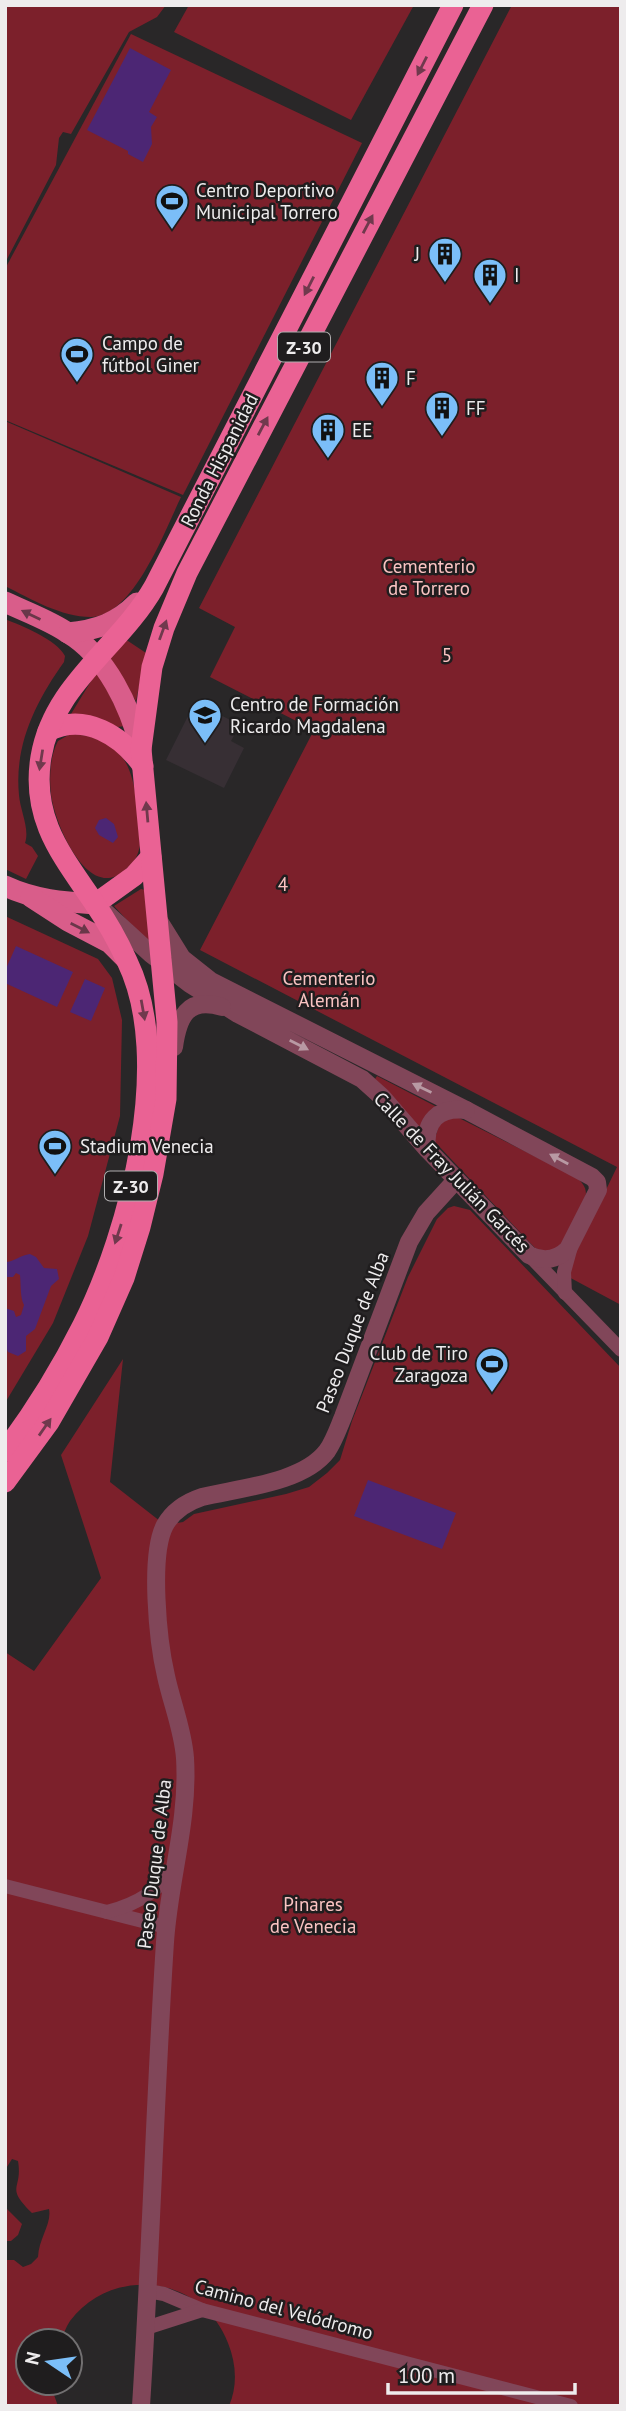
<svg xmlns="http://www.w3.org/2000/svg" width="626" height="2411" font-family="'PT Sans',sans-serif">
  <style>
    .built { fill: #372f34 }
    .green { fill: #7c202b }
    .water { fill: #4c2674 }
    .lines { fill: none; stroke-linecap: round; stroke-linejoin: round }
    .minor { stroke: #814659; stroke-width: 14 }
    .tertiary { stroke: #814659; stroke-width: 18 }
    .primary { stroke: #d95d8a; stroke-width: 21 }
    .trunk { stroke: #ea6294; stroke-width: 21 }
    .oneway { fill: #70394d }
    .oneway2 { fill: #693749 }
    .oneway3 { fill: #b899a3 }
    .labels { text-anchor: middle; dominant-baseline: central; stroke-width: 5; stroke-linejoin: round; paint-order: stroke }
    .shield { fill: #1f1d1e; stroke: #b0aeaf; stroke-width: 2 }
    .shield-label { font-size: 18px; font-weight: bold; fill: #eeeced }
    .poi-label { font-size: 19px; fill: #eeeced; stroke: #1f1d1e; text-anchor: start }
    .street-label { font-size: 19px; fill: #eeeced; stroke: #1f1d1e }
    .park-label { font-size: 19px; fill: #fac3c2; stroke: #1f1d1e }
  </style>
  <rect width="100%" height="100%" fill="#292728"/>
  <polygon class="built" points="195,702 240,725 231,741 244,748 224,788 166,760"/>
  <g class="green">
    <polygon points="5,5 166,5 157,17 129,32 71,134 63,132 59,138 56,165 5,263"/>
    <polygon points="189,5 414,5 351,120 174,32"/>
    <polygon points="512,5 621,5 621,1305 565,1275 617,1167 200,950 314,730 210,677 235,627 199,608"/>
    <polygon points="131,34 362,143 183,495 5,420 5,269"/>
    <path d="M5,421L181,497C165,530 134,616 91,617C61,617 31,599 5,586Z"/>
    <path d="M5,619C22,626 56,639 65,656L64,662C36,701 14,745 19,795C20,810 30,829 25,843L32,847L38,856L26,879L5,869Z"/>
    <polygon points="125,639 146,653 136,701 108,659"/>
    <polygon points="96,673 99,674 125,726 118,727 94,717 71,714"/>
    <path d="M70,734C140,737 135,791 140,845C138,856 135,861 127,868C89,907 54,822 51,794C49,777 50,756 58,741Z"/>
    <polygon points="141,889 145,890 152,939 148,943 114,906"/>
    <polygon points="5,916 98,959 112,978 122,1020 120,1116 88,1236 53,1323 5,1403"/>
    <polygon points="377,1076 437,1107 421,1130 379,1084 375,1079"/>
    <path d="M457,1117L576,1177C583,1183 588,1189 585,1199L562,1246L557,1251H542L535,1248L434,1141L441,1119Z"/>
    <path d="M454,1206L470,1210L621,1368V2406H229C238,2385 236,2363 228,2343C203,2276 113,2264 70,2321C66,2327 63,2335 61,2341H28V2383H54V2395L58,2406H5V2260H14L23,2267L31,2264L38,2257C39,2238 52,2224 49,2209L32,2213C4,2185 23,2191 18,2161L12,2159L5,2170V1652L34,1671L101,1578L61,1455L123,1359L110,1482L165,1525L183,1522L194,1514L286,1494L309,1487L327,1473L340,1460L352,1421L408,1277L437,1219L448,1208Z"/>
    <polygon points="5,2207 22,2224 18,2235 11,2241 5,2241"/>
  </g>
  <g class="water">
    <polygon points="130,48 171,70 149,112 157,117 151,127 152,144 143,162 128,154 128,151 87,130"/>
    <polygon points="106,818 114,824 118,837 113,843 99,835 95,828 99,820"/>
    <polygon points="16,946 73,972 57,1007 5,983 5,971"/>
    <polygon points="85,979 105,988 91,1021 70,1012"/>
    <path d="M30,1254L36,1257L44,1268L57,1269L59,1279L51,1286L35,1329L26,1336V1351L18,1356L8,1352L6,1347L5,1308L14,1311L16,1317L21,1315L24,1305C20,1298 21,1284 20,1275L16,1273L13,1277H5V1262C14,1262 20,1255 30,1254Z"/>
    <polygon points="368,1480 456,1513 442,1549 354,1516"/>
  </g>
  <g class="lines">
    <g class="minor">
      <polyline points="530,1256 621,1350"/>
      <polyline points="565,1293 564,1272 572,1243"/>
      <polyline points="5,1886 166,1927"/>
      <path d="M107,1912C134,1905 160,1892 174,1866"/>
      <polyline points="148,2291 164,2294 202,2310 571,2406"/>
      <polyline points="146,2328 202,2310"/>
    </g>
    <g class="tertiary">
      <path d="M104,911L151,954L190,984L238,1014L362,1079L382,1097L427,1149L529,1255C543,1262 557,1260 568,1249L598,1190L597,1182L592,1177L466,1110L211,981L182,958L159,921"/>
      <path d="M174,1047C178,1018 187,996 222,1007"/>
      <path d="M427,1149C424,1121 438,1107 466,1110"/>
      <path d="M141,2406C151,2251 155,2096 165,1942C169,1880 189,1821 185,1758C183,1730 172,1704 166,1676C158,1642 149,1555 165,1525C173,1511 187,1502 202,1497C239,1488 303,1483 327,1451C334,1441 338,1429 343,1417L409,1242L426,1213L456,1180"/>
    </g>
    <g class="primary">
      <path d="M5,602C26,612 49,620 68,633C107,656 130,707 141,749"/>
      <path d="M68,633C97,630 117,623 137,603"/>
      <path d="M5,886C35,900 63,902 95,904"/>
      <polyline points="31,897 68,921 110,943 125,958"/>
    </g>
    <g class="trunk">
      <path d="M48,731C85,712 122,736 143,766"/>
      <polyline points="95,904 134,876 151,857"/>
      <path d="M5,1451C35,1411 61,1369 83,1325C130,1231 175,1060 127,961C118,941 106,920 93,901C61,854 31,818 41,757C53,684 120,647 154,587L453,5"/>
      <polyline points="5,1482 49,1422 98,1337 124,1278 140,1227 153,1174 166,1099 167,1022 141,749 152,667 164,628 187,573 483,5"/>
    </g>
  </g>
  <defs><path id="oneway-solid" d="M-6-.8H1V-3.2L6.5 0L1 3.2V.8H-6Z" transform="scale(1.75)"/></defs>
  <g class="oneway">
    <use href="#oneway-solid" transform="translate(422 66) rotate(117)"/>
    <use href="#oneway-solid" transform="translate(368 224) rotate(-62)"/>
    <use href="#oneway-solid" transform="translate(309 286) rotate(117)"/>
    <use href="#oneway-solid" transform="translate(263 426) rotate(-62)"/>
    <use href="#oneway-solid" transform="translate(163 630) rotate(-70)"/>
    <use href="#oneway-solid" transform="translate(41 760) rotate(99)"/>
    <use href="#oneway-solid" transform="translate(147 812) rotate(-95)"/>
    <use href="#oneway-solid" transform="translate(143 1010) rotate(80)"/>
    <use href="#oneway-solid" transform="translate(118 1234) rotate(108)"/>
    <use href="#oneway-solid" transform="translate(45 1427) rotate(-55)"/>
  </g>
  <g class="oneway2">
    <use href="#oneway-solid" transform="translate(31 615) rotate(-154)"/>
    <use href="#oneway-solid" transform="translate(80 928) rotate(27)"/>
  </g>
  <g class="oneway3">
    <use href="#oneway-solid" transform="translate(299 1045) rotate(27)"/>
    <use href="#oneway-solid" transform="translate(422 1088) rotate(-154)"/>
    <use href="#oneway-solid" transform="translate(559 1159) rotate(-152)"/>
  </g>
  <defs>
    <symbol id="stadium-pin" viewBox="-11 -11 22 30"><path d="M0 17L-7.5 6A9.5 9.5 0 1 1 7.5 6Z" fill="#7bbef8" stroke="#1f1d1e"/><path d="M0-5a6.5 5 0 1 0 0 10a6.5 5 0 1 0 0-10ZM-3.5-1.8h7v3.6h-7Z" fill="#111"/></symbol>
    <symbol id="building-pin" viewBox="-11 -11 22 30"><path d="M0 17L-7.5 6A9.5 9.5 0 1 1 7.5 6Z" fill="#7bbef8" stroke="#1f1d1e"/><path d="M-4-6H4V6H1V3H-1V6H-4ZM-2.5-4.3h1.7v1.8h-1.7ZM.8-4.3h1.7v1.8H.8ZM-2.5-1h1.7V.8h-1.7ZM.8-1h1.7V.8H.8Z" fill="#111"/></symbol>
    <symbol id="university-pin" viewBox="-11 -11 22 30"><path d="M0 17L-7.5 6A9.5 9.5 0 1 1 7.5 6Z" fill="#7bbef8" stroke="#1f1d1e"/><path d="M0-5L7-2L0 1L-7-2ZM-4 1L0 2.5L4 1V4Q0 6-4 4Z" fill="#111"/></symbol>
  </defs>
  <g fill-rule="evenodd">
    <use href="#stadium-pin" x="153" y="182" width="38" height="52"/>
    <use href="#building-pin" x="426" y="235" width="38" height="52"/>
    <use href="#building-pin" x="471" y="256" width="38" height="52"/>
    <use href="#stadium-pin" x="58" y="335" width="38" height="52"/>
    <use href="#building-pin" x="363" y="359" width="38" height="52"/>
    <use href="#building-pin" x="423" y="389" width="38" height="52"/>
    <use href="#building-pin" x="309" y="411" width="38" height="52"/>
    <use href="#university-pin" x="186" y="696" width="38" height="52"/>
    <use href="#stadium-pin" x="36" y="1127" width="38" height="52"/>
    <use href="#stadium-pin" x="473" y="1345" width="38" height="52"/>
  </g>
  <g class="labels">
    <g class="shield">
      <rect x="278" y="332.5" width="52" height="29" rx="5"/>
      <rect x="105" y="1171.5" width="52" height="29" rx="5"/>
    </g>
    <g class="shield-label">
      <text x="304" y="347">Z-30</text>
      <text x="131" y="1186">Z-30</text>
    </g>
    <g class="poi-label">
      <text x="196" y="190">Centro Deportivo<tspan x="196" dy="22">Municipal Torrero</tspan></text>
      <text x="420" y="254" text-anchor="end">J</text>
      <text x="514" y="275">I</text>
      <text x="102" y="343">Campo de<tspan x="102" dy="22">fútbol Giner</tspan></text>
      <text x="406" y="378">F</text>
      <text x="466" y="408">FF</text>
      <text x="352" y="430">EE</text>
      <text x="230" y="704">Centro de Formación<tspan x="230" dy="22">Ricardo Magdalena</tspan></text>
      <text x="80" y="1146">Stadium Venecia</text>
      <text x="468" y="1353" text-anchor="end">Club de Tiro<tspan x="468" dy="22">Zaragoza</tspan></text>
    </g>
    <g class="street-label">
      <text transform="translate(219 460) rotate(-63)">Ronda Hispanidad</text>
      <text transform="translate(452 1172) rotate(46)">Calle de Fray Julián Garcés</text>
      <text transform="translate(352 1332) rotate(-69)">Paseo Duque de Alba</text>
      <text transform="translate(154 1864) rotate(-83)">Paseo Duque de Alba</text>
      <text transform="translate(284 2309) rotate(15)">Camino del Velódromo</text>
    </g>
    <g class="park-label">
      <text x="429" y="566">Cementerio<tspan x="429" dy="22">de Torrero</tspan></text>
      <text x="447" y="655">5</text>
      <text x="283" y="884">4</text>
      <text x="329" y="978">Cementerio<tspan x="329" dy="22">Alemán</tspan></text>
      <text x="313" y="1904">Pinares<tspan x="313" dy="22">de Venecia</tspan></text>
    </g>
  </g>
  <rect width="626" height="2411" fill="none" stroke="#eeeced" stroke-width="14"/>
  <g transform="translate(49 2362) rotate(283)"><circle r="33" fill="#1f1d1e" stroke="#727071" stroke-width="2"/>
  <path d="M0-5L12 26L0 18L-12 26Z" fill="#7bbef8"/>
  <text y="-10" font-size="19" font-weight="bold" text-anchor="middle" fill="#eeeced">N</text>
  </g>
  <path d="M388 2383v10h187v-10" fill="none" stroke="#eeeced" stroke-width="3.5"/>
  <text x="398" y="2383" font-size="21" fill="#eeeced" stroke="#1f1d1e" stroke-width="5" paint-order="stroke">100 m</text>
</svg>
